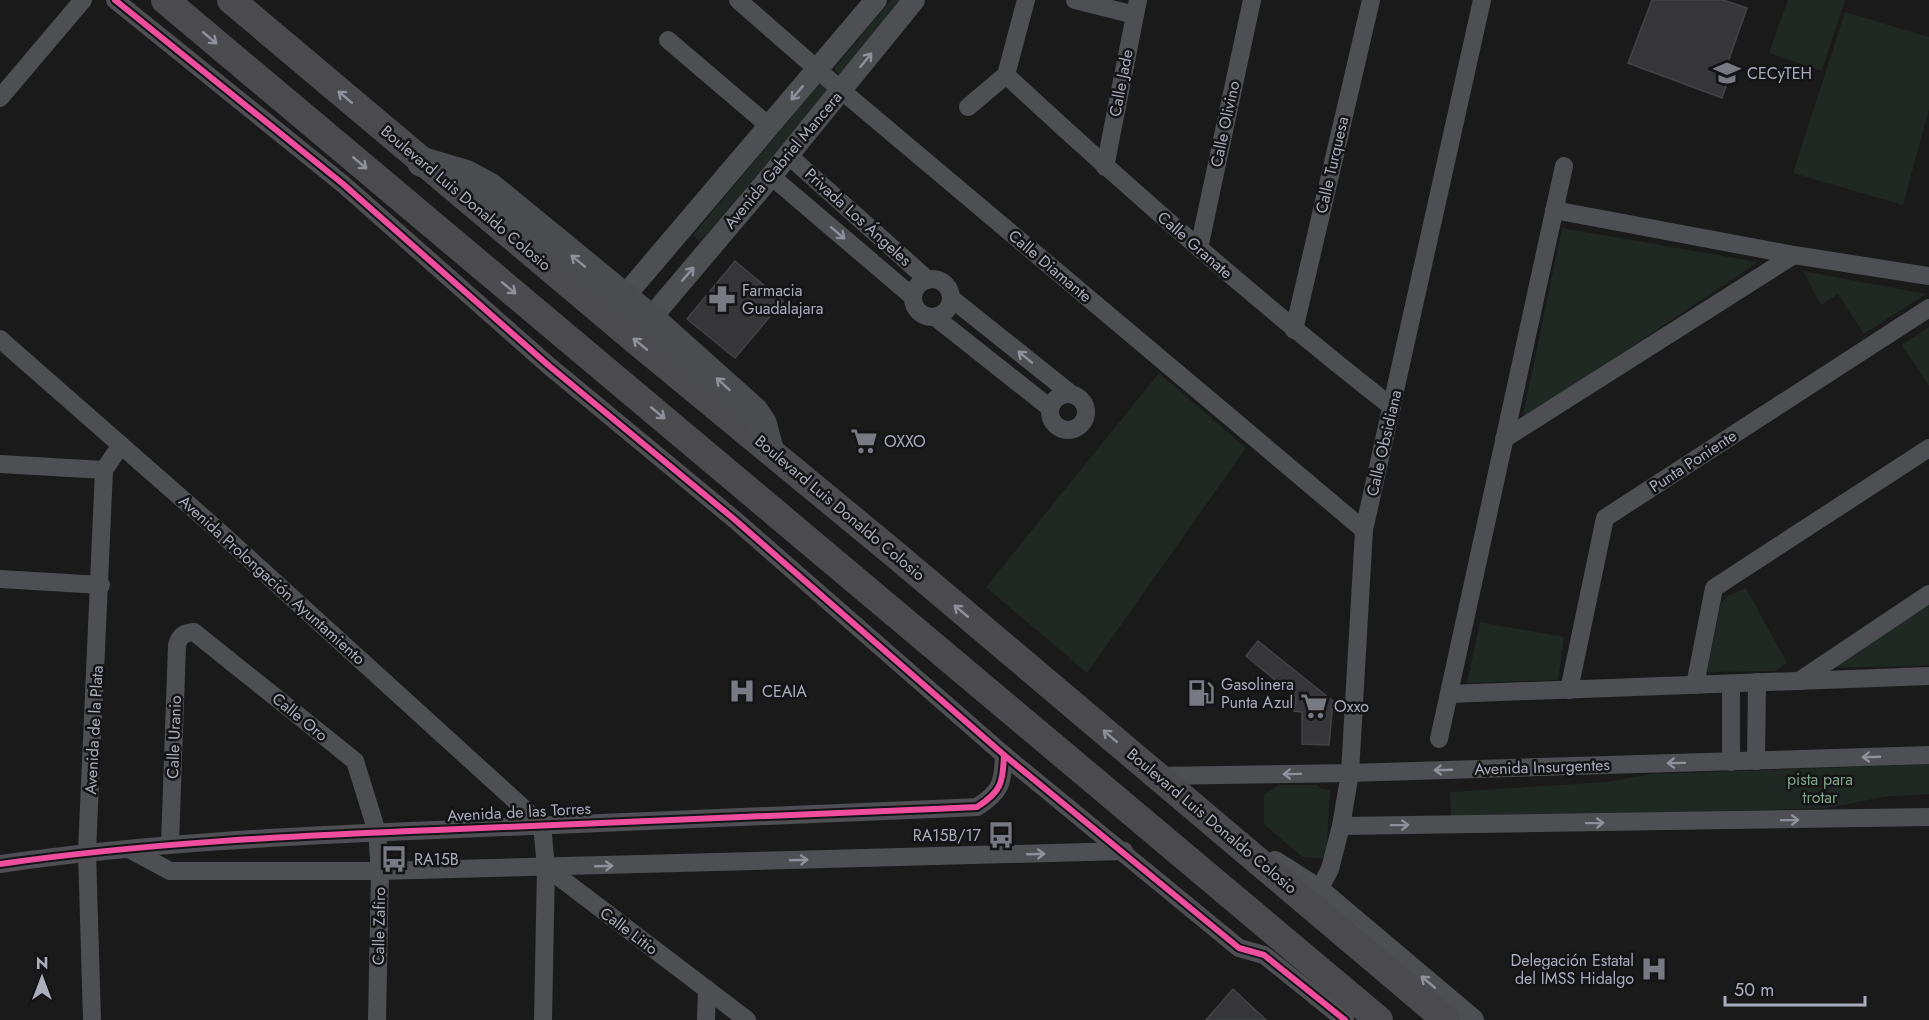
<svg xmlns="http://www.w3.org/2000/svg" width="1929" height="1020" font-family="Jost,sans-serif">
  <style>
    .green { fill: #1f2822 }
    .building { fill: #363638; stroke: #424346; stroke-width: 1.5 }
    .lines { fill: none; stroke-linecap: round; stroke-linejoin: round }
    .minor { stroke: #4e4f53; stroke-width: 18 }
    .tertiary { stroke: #4e4f53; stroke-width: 22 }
    .primary { stroke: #4b4b4f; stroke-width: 28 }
    .trunk { stroke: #4b4c50; stroke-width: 30 }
    .cycleway-casing { stroke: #141416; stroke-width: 10 }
    .cycleway { stroke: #ef4d9e; stroke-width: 6 }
    .oneway { stroke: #8e909b }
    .oneway2 { stroke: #8e919c }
    .oneway3 { stroke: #8e909c }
    .labels { text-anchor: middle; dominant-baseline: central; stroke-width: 5; stroke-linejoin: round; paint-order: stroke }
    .poi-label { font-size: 16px; fill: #aaadbc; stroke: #141416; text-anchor: start }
    .street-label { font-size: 16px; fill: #aaadbc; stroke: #141416 }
    .park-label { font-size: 16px; fill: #80a888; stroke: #141416 }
  </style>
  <rect width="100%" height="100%" fill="#1a1a1a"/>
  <g class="green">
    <polygon points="891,0 905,0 840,75 834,69"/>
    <polygon points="1788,0 1845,0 1822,71 1769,53"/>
    <polygon points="1845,12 1929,37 1929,109 1903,205 1793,173"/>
    <polygon points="820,83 827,88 827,92 700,242 693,235"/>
    <polygon points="1562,228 1758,262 1522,420"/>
    <polygon points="1803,271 1926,294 1864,334 1838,294 1821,305"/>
    <polygon points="1929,327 1929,386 1902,345"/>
    <polygon points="1159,373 1246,448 1087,673 986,587"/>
    <polygon points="1746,588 1787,663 1775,671 1707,672 1721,603 1728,596"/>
    <polygon points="1929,603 1929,665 1830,668"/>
    <polygon points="1480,622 1564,637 1558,680 1467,683"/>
    <polygon points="1929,764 1929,794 1889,796 1827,808 1451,819 1450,792 1607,782 1652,774"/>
    <polygon points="1279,785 1317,785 1321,789 1330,790 1326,859 1302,857 1264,824 1264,795"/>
  </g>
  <g class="building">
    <polygon points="1652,0 1723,0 1747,8 1728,62 1734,64 1722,98 1628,63"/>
    <polygon points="735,261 783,301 735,358 687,319"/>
    <polygon points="1258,641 1333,701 1329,745 1302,744 1302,712 1294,711 1296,697 1246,656"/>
    <polygon points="1233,989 1266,1020 1206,1020"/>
  </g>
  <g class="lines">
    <g class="minor">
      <polyline points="115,0 343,184 548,365 734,519 1004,755 1239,948 1264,955 1345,1020"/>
      <polyline points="738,0 841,90 1364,530"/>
      <polyline points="1075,0 1135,15"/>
      <polyline points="668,40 769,126"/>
      <path d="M1006,75C1130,190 1258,302 1392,407"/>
      <polyline points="0,98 83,0"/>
      <polyline points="968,107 1006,75 1026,0"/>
      <polyline points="788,155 928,280"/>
      <polyline points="1105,167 1138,0"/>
      <polyline points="771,176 913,297"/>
      <polyline points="1554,210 1794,255 1929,276"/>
      <polyline points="1199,248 1252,0"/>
      <circle cx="932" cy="298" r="19"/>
      <polyline points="951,298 1070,393"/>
      <polyline points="935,317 1050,408"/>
      <polyline points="1294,330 1371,0"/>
      <polyline points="0,339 212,525 542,825"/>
      <circle cx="1068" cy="412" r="18"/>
      <polyline points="1504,439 1794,255"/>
      <polyline points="0,464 104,470"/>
      <polyline points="0,579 101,585"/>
      <polyline points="1799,681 1929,594"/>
      <polyline points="1731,684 1731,762"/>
      <polyline points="1695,685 1714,588 1929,448"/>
      <polyline points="1569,690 1605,518 1929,308"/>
      <polyline points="1449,694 1929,676"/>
      <polyline points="1439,739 1564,166"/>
      <polyline points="1756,761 1757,682"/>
      <polyline points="1155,776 1350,773 1929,755"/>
      <polyline points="542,825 546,867 543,1020"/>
      <polyline points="1341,826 1929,817"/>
      <path d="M170,844L177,645C180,635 184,633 194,632L355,761L377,832L380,871L377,1020"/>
      <polyline points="129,849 170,871 380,871 1124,851"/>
      <path d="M0,864C145,843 290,836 436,830C617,821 797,815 977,807C1001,792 1003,783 1004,755"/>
      <polyline points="546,867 747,1020"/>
      <polyline points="1319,890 1330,869 1341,826 1350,773 1364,530 1482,0"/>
      <polyline points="92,1020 87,851 104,470 121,445"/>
      <polyline points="706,1020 707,989"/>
    </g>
    <g class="tertiary">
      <polyline points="623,298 876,0"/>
      <polyline points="650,319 771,176 914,0"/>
      <polyline points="1275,862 1319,890 1473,1020"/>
    </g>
    <g class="primary">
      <polyline points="165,0 1379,1020"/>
      <polyline points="231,0 634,339 897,556 1446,1020"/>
    </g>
    <polyline class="trunk" points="422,162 466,175 490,188 650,319 754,412 762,424 768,447"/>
    <defs>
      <g id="cycleway">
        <polyline points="115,0 343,184 548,365 734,519 1004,755 1239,948 1264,955 1345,1020"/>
        <path d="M0,864C145,843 290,836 436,830C617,821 797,815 977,807C1001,792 1003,783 1004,755"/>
      </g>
    </defs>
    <use href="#cycleway" class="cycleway-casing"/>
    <use href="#cycleway" class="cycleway"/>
  </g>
  <defs><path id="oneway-shaft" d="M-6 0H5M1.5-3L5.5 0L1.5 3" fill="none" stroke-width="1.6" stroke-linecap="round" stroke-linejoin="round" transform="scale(1.5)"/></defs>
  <g class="oneway">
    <use href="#oneway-shaft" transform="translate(210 38) rotate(40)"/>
    <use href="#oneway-shaft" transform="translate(345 97) rotate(-140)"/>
    <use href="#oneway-shaft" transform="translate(360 163) rotate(40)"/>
    <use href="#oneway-shaft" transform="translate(509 288) rotate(40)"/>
    <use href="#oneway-shaft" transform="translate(640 344) rotate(-141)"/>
    <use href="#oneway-shaft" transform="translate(658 413) rotate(40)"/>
    <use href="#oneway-shaft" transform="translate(961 611) rotate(-140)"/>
    <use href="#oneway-shaft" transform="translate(1110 736) rotate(-139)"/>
  </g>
  <g class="oneway2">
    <use href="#oneway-shaft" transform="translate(866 60) rotate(-51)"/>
    <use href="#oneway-shaft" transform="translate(797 93) rotate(130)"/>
    <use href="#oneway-shaft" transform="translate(838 233) rotate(40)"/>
    <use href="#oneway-shaft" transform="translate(688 274) rotate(-49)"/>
    <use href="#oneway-shaft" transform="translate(1025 357) rotate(-141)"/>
    <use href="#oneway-shaft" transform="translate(1871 757) rotate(178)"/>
    <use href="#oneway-shaft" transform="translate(1676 763) rotate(179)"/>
    <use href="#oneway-shaft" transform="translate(1443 770) rotate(178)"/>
    <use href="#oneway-shaft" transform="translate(1292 774) rotate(179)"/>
    <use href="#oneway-shaft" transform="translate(1790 820) rotate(-1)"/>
    <use href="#oneway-shaft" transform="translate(1595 823) rotate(-1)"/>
    <use href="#oneway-shaft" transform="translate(1400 825) rotate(-1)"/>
    <use href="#oneway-shaft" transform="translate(1036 854) rotate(-2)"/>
    <use href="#oneway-shaft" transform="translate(799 860) rotate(-2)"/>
    <use href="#oneway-shaft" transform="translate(604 866) rotate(-2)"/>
    <use href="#oneway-shaft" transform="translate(1428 982) rotate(-140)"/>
  </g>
  <g class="oneway3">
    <use href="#oneway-shaft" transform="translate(578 261) rotate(-141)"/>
    <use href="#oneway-shaft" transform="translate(723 384) rotate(-138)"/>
  </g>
  <defs>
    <symbol id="school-bare" viewBox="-9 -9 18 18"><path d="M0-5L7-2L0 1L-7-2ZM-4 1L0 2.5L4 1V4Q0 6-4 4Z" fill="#787a83" stroke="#141416" stroke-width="2.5" paint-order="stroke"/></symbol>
    <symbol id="pharmacy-bare" viewBox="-9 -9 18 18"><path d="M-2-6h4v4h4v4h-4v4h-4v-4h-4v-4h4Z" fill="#787a83" stroke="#141416" stroke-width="2.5" paint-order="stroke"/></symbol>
    <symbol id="supermarket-bare" viewBox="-9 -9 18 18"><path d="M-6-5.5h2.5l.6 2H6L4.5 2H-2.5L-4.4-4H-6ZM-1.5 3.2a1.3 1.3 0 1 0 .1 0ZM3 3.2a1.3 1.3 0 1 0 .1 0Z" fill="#787a83" stroke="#141416" stroke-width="2.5" paint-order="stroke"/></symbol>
    <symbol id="hospital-bare" viewBox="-9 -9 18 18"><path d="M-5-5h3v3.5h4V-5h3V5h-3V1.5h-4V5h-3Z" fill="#787a83" stroke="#141416" stroke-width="2.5" paint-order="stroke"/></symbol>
    <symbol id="fuel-bare" viewBox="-9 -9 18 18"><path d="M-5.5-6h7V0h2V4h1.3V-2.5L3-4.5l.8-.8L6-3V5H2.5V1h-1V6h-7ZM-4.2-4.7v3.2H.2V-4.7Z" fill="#787a83" stroke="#141416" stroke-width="2.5" paint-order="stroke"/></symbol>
    <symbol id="bus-bare" viewBox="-9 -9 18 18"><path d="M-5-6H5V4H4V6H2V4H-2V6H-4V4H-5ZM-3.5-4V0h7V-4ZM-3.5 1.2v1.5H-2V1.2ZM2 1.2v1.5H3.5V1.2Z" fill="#787a83" stroke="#141416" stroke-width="2.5" paint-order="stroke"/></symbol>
  </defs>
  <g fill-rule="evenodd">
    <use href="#school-bare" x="1708" y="54" width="38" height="38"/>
    <use href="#pharmacy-bare" x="703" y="280" width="38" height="38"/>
    <use href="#supermarket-bare" x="845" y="422" width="38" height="38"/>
    <use href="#hospital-bare" x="723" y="672" width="38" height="38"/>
    <use href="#fuel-bare" x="1182" y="674" width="38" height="38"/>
    <use href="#supermarket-bare" x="1295" y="687" width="38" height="38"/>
    <use href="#bus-bare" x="982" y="816" width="38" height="38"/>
    <use href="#bus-bare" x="375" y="840" width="38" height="38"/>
    <use href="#hospital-bare" x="1635" y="950" width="38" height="38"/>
  </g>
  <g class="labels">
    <g class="poi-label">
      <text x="1747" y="73">CECyTEH</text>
      <text x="742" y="290">Farmacia<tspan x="742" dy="18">Guadalajara</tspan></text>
      <text x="884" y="441">OXXO</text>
      <text x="1221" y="684">Gasolinera<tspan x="1221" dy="18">Punta Azul</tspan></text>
      <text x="762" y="691">CEAIA</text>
      <text x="1334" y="706">Oxxo</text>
      <text x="981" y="835" text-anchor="end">RA15B/17</text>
      <text x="414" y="859">RA15B</text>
      <text x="1634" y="960" text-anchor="end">Delegación Estatal<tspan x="1634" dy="18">del IMSS Hidalgo</tspan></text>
    </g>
    <g class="street-label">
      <text transform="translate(1121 83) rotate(-79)">Calle Jade</text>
      <text transform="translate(1225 124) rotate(-78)">Calle Olivino</text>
      <text transform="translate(783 160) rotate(-50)">Avenida Gabriel Mancera</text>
      <text transform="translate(1332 165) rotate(-77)">Calle Turquesa</text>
      <text transform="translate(466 198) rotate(40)">Boulevard Luis Donaldo Colosio</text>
      <text transform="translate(858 217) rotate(42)">Privada Los Ángeles</text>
      <text transform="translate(1195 245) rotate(41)">Calle Granate</text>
      <text transform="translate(1050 266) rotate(40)">Calle Diamante</text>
      <text transform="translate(1384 443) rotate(-77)">Calle Obsidiana</text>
      <text transform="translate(1693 461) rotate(-33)">Punta Poniente</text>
      <text transform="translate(840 508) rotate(40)">Boulevard Luis Donaldo Colosio</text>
      <text transform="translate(272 580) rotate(42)">Avenida Prolongación Ayuntamiento</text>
      <text transform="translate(300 717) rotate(39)">Calle Oro</text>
      <text transform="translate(94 730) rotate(-87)">Avenida de la Plata</text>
      <text transform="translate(174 737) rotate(-88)">Calle Uranio</text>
      <text transform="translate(1542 767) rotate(-2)">Avenida Insurgentes</text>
      <text transform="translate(519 812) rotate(-3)">Avenida de las Torres</text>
      <text transform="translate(1212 821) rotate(40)">Boulevard Luis Donaldo Colosio</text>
      <text transform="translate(379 926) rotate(-89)">Calle Zafiro</text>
      <text transform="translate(629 931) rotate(37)">Calle Litio</text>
    </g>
    <g class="park-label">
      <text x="1820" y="779">pista para<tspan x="1820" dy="18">trotar</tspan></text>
    </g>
  </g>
  <g transform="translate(42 978)" stroke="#141416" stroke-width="4.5" paint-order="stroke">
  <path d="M0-4.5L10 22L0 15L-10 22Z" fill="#aaadbc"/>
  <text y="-9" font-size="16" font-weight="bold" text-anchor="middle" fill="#aaadbc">N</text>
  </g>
  <path d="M1725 996v9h140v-9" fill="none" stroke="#aaadbc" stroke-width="3"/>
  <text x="1734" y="996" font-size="18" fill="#aaadbc" stroke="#141416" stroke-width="4.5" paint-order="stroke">50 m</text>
</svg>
